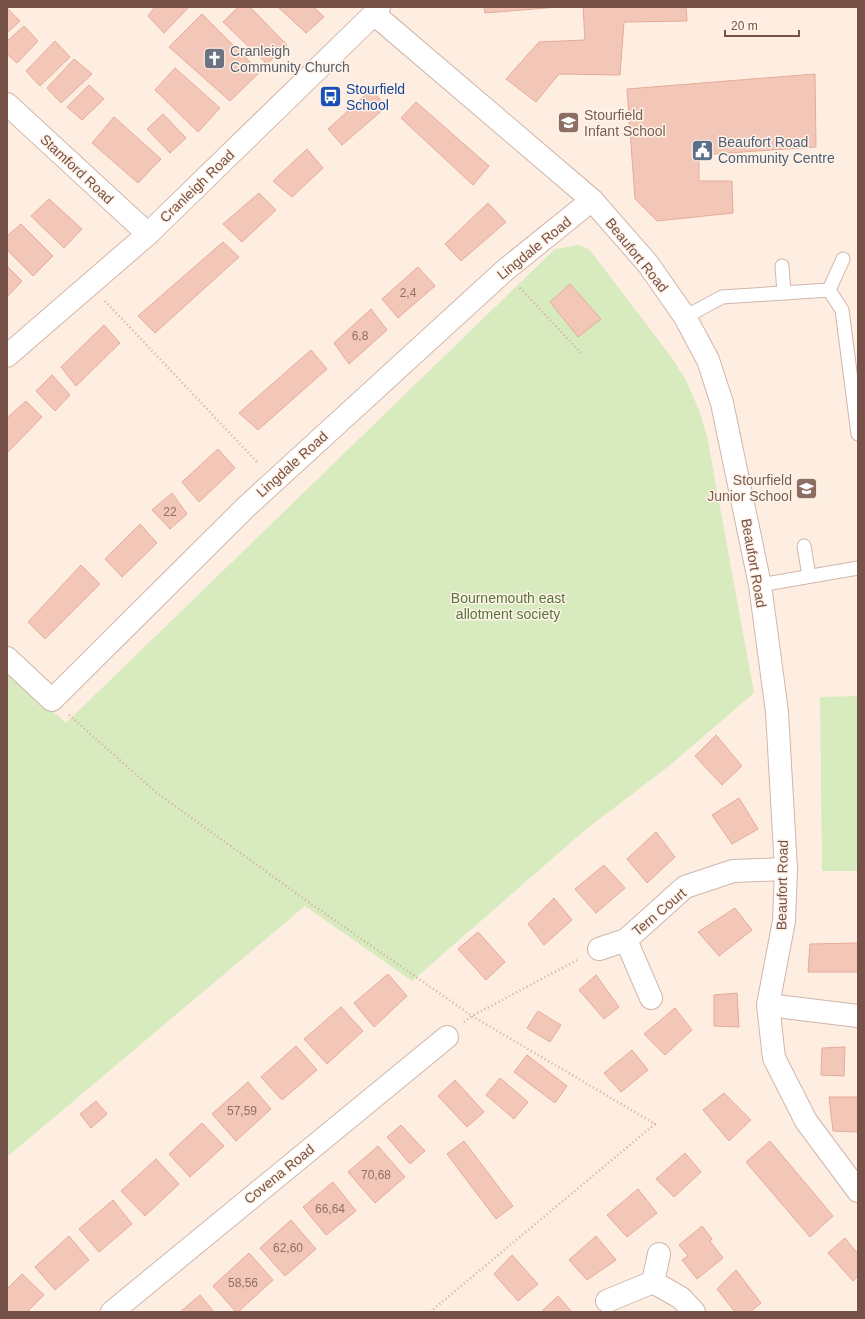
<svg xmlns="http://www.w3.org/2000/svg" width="865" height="1319" font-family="Arial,sans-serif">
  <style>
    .green { fill: #d7ebbf }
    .building { fill: #f3c7b8; stroke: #e7aa98 }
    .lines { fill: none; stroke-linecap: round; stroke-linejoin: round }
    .lane-casing { stroke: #d0b6ab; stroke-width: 15 }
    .street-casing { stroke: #d0b6ab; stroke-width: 24 }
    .secondary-casing { stroke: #d4b5a7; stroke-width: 24 }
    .path { stroke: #d8aa9b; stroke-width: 2.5; stroke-dasharray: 1 3; stroke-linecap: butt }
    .lane { stroke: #fff; stroke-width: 13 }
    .street { stroke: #fff; stroke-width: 22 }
    .secondary { stroke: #fff; stroke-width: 22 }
    .labels { text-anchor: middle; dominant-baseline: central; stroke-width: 3; stroke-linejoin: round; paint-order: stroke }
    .number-label { font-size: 12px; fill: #946e63 }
    .worship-label { font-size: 14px; fill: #5b616d; stroke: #fff3e8; text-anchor: start }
    .transit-label { font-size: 14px; fill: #164399; stroke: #fff3e8; text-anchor: start }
    .education-label { font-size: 14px; fill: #785e54; stroke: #fff3e8; text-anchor: start }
    .service-label { font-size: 14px; fill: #4e5e75; stroke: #fff3e8; text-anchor: start }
    .street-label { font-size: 14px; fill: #755147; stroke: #fff3e8 }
    .park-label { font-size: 14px; fill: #56753c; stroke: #fff3e8 }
  </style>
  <rect width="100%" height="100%" fill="#fdeee1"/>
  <g class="green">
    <polygon points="579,245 589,249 669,354 686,380 699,410 707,436 754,693 669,766 585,830 412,981 305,906 7,1157 7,670 66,723 555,249"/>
    <polygon points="858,696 858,871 822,871 820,697"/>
  </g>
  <g class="building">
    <polygon points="155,7 189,7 164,33 148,16"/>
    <polygon points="238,7 250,7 287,45 267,64 223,22"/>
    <polygon points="278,7 314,7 324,17 306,33"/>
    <polygon points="484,7 558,7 485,13"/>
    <polygon points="583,7 686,7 687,21 624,22 620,75 559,74 536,102 506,79 539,42 585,40"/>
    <polygon points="7,8 20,21 7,33"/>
    <polygon points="202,14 260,72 230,101 169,47"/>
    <polygon points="24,26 38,41 17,63 7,54 7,41"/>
    <polygon points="55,41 70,57 40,86 26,71"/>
    <polygon points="74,59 92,74 61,103 47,88"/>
    <polygon points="175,68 220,108 198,132 155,90"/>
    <polygon points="815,74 816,147 699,155 699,181 732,181 733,213 657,221 635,199 627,89"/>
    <polygon points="89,85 104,99 82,120 67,107"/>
    <polygon points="372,89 386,107 342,145 328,129"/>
    <polygon points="416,102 489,166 473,185 401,118"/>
    <polygon points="163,114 186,138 170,153 147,129"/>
    <polygon points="114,117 161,159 138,183 92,143"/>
    <polygon points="307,149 323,168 292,197 273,181"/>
    <polygon points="259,193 276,210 242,242 223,224"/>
    <polygon points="49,199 82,229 64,248 31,216"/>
    <polygon points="488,203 506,222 461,261 445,244"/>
    <polygon points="21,224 53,256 33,276 7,250 7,236"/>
    <polygon points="223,242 239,257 155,333 138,316"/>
    <polygon points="7,266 22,281 7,297"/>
    <polygon points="418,267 435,286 398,318 382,299"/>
    <polygon points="570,284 601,319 578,337 550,302"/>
    <polygon points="371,309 387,330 349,364 334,343"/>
    <polygon points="104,325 120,343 76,386 61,367"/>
    <polygon points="311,350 327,369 258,430 239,413"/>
    <polygon points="52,375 70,395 55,411 36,391"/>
    <polygon points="26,401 42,417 7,453 7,418"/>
    <polygon points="218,449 235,468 199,502 182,482"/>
    <polygon points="172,493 187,514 170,529 152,510"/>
    <polygon points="140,524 157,543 122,577 105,559"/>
    <polygon points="81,565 100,584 45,639 28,622"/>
    <polygon points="716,735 742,766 722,785 695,756"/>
    <polygon points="739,798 758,829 732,844 712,815"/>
    <polygon points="656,832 675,857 647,883 627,859"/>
    <polygon points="604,865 625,888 596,913 575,889"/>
    <polygon points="554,898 572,920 544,945 528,924"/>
    <polygon points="735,908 752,930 719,956 698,932"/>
    <polygon points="478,932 505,962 486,980 458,949"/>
    <polygon points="858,943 858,972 808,972 810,944"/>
    <polygon points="388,974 407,996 374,1027 354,1003"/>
    <polygon points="596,975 619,1007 604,1019 579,990"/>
    <polygon points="737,993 739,1027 714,1026 714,995"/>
    <polygon points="341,1007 363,1031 327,1064 304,1039"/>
    <polygon points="675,1008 692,1030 665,1055 644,1034"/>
    <polygon points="538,1011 561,1025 550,1042 527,1028"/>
    <polygon points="296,1046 317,1070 282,1100 261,1077"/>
    <polygon points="845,1047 844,1076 821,1075 822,1048"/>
    <polygon points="632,1050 648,1070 621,1092 604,1073"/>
    <polygon points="527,1055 567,1086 555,1103 514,1072"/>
    <polygon points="500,1078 528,1102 514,1119 486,1095"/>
    <polygon points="455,1080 484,1112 467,1127 438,1096"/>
    <polygon points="248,1082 271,1109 236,1141 212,1114"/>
    <polygon points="724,1093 751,1120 729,1141 703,1110"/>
    <polygon points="829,1097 858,1097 858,1132 833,1131"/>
    <polygon points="96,1101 107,1114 91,1128 80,1114"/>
    <polygon points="202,1123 224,1146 190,1177 169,1154"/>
    <polygon points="401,1125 425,1151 410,1164 387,1137"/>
    <polygon points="464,1141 513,1206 496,1219 447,1154"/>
    <polygon points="770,1141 833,1216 810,1237 746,1162"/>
    <polygon points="378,1146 405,1177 375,1203 348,1172"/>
    <polygon points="685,1153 701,1172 674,1197 656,1179"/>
    <polygon points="156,1159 179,1184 145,1216 121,1191"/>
    <polygon points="333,1182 356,1211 326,1235 303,1207"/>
    <polygon points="638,1189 657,1213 627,1237 607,1215"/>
    <polygon points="113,1200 132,1224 99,1252 79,1229"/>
    <polygon points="291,1220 316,1249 285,1276 260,1248"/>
    <polygon points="702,1226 712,1239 710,1241 723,1258 697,1279 682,1260 688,1256 679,1245"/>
    <polygon points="69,1236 89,1260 55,1290 35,1267"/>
    <polygon points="596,1236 616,1260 587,1280 569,1260"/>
    <polygon points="845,1238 858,1254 858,1276 853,1281 828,1253"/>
    <polygon points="249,1253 273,1280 238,1312 236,1312 213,1286"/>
    <polygon points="512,1255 538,1284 518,1301 494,1274"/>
    <polygon points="736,1270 761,1303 750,1312 735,1312 717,1289"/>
    <polygon points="22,1274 44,1295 27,1312 7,1312 7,1289"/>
    <polygon points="200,1295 214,1312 180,1312"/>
    <polygon points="558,1296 572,1312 541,1312"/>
  </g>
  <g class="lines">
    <defs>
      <g id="lane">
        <polyline points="782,266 784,293"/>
        <polyline points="829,290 843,259"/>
        <polyline points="685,317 722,297 829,290 842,310 858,434"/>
        <polyline points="804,546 809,576"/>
        <polyline points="760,585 858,568"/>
      </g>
      <g id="street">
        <polyline points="374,14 592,200 648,264 685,317 708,360 722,403 760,585 777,712 786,869 784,921 768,1005 774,1058 806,1121 858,1191"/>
        <polyline points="7,104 148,234"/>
        <polyline points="7,658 52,700 246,507 504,271 592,200"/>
        <polyline points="599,949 626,940"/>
        <polyline points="651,998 626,940 685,887 733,871 786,869"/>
        <polyline points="768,1005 858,1016"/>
        <polyline points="653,1282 659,1254"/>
        <polyline points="607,1301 653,1282 681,1298 694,1312"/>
        <polyline points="112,1312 447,1037"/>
      </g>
      <polyline id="secondary" points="7,356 148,234 374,14 379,7"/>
    </defs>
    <use href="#lane" class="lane-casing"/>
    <use href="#street" class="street-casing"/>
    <use href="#secondary" class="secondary-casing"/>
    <g class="path">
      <polyline points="520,288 581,353"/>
      <polyline points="105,301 258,463"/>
      <polyline points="69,715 157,793 307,901 472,1016 655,1124 430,1312"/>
      <polyline points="464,1022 472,1016 579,959"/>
    </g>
    <use href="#lane" class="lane"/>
    <use href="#street" class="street"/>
    <use href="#secondary" class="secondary"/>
  </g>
  <defs>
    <symbol id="church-square" viewBox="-11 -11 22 22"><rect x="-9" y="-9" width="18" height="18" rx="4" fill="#6b7280" stroke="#fff3e8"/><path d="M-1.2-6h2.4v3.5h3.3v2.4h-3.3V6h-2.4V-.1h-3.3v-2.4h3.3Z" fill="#fff"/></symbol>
    <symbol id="bus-square" viewBox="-11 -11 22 22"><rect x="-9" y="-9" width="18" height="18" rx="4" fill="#1a4fb4" stroke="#fff3e8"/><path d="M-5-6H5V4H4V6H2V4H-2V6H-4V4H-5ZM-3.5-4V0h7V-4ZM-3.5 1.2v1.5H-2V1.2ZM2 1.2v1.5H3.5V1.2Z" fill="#fff"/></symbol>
    <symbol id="school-square" viewBox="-11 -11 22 22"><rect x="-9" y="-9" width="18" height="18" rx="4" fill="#8d6e63" stroke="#fff3e8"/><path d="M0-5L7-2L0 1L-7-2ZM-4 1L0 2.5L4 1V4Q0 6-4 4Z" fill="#fff"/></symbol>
    <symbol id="civic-square" viewBox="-11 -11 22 22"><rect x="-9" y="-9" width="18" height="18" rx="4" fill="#5c6f8a" stroke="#fff3e8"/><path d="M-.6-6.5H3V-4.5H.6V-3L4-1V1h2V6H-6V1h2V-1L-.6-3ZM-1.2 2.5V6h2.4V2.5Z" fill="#fff"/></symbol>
  </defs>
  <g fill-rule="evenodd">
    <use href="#church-square" x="202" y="46" width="25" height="25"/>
    <use href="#bus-square" x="318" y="84" width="25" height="25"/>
    <use href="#school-square" x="556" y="110" width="25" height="25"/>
    <use href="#civic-square" x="690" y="138" width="25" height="25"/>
    <use href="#school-square" x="794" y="476" width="25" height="25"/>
  </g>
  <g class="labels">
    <g class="number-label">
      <text x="408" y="293">2,4</text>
      <text x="360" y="336">6,8</text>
      <text x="170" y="512">22</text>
      <text x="242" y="1111">57,59</text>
      <text x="376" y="1175">70,68</text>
      <text x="330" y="1209">66,64</text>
      <text x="288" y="1248">62,60</text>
      <text x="243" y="1283">58,56</text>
    </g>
    <g class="worship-label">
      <text x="230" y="51">Cranleigh<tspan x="230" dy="16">Community Church</tspan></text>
    </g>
    <g class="transit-label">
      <text x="346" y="89">Stourfield<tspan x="346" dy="16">School</tspan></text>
    </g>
    <g class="education-label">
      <text x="584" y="115">Stourfield<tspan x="584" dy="16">Infant School</tspan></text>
      <text x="792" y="480" text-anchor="end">Stourfield<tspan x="792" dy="16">Junior School</tspan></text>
    </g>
    <g class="service-label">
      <text x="718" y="142">Beaufort Road<tspan x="718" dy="16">Community Centre</tspan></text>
    </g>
    <g class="street-label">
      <text transform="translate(77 169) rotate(43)">Stamford Road</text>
      <text transform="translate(197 186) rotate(-44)">Cranleigh Road</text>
      <text transform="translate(534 248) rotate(-39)">Lingdale Road</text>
      <text transform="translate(637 255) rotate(51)">Beaufort Road</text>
      <text transform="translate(292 464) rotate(-42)">Lingdale Road</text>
      <text transform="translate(754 563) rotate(80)">Beaufort Road</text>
      <text transform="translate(782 885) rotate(-89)">Beaufort Road</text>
      <text transform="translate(659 912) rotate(-40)">Tern Court</text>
      <text transform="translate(279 1174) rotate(-39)">Covena Road</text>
    </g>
    <g class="park-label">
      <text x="508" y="598">Bournemouth east<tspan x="508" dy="16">allotment society</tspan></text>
    </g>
  </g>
  <rect width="865" height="1319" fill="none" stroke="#755147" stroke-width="16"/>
  <path d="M725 30v6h74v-6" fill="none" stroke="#755147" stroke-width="2"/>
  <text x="731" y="30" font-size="12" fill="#755147" stroke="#fff3e8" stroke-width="3" paint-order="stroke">20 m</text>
</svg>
